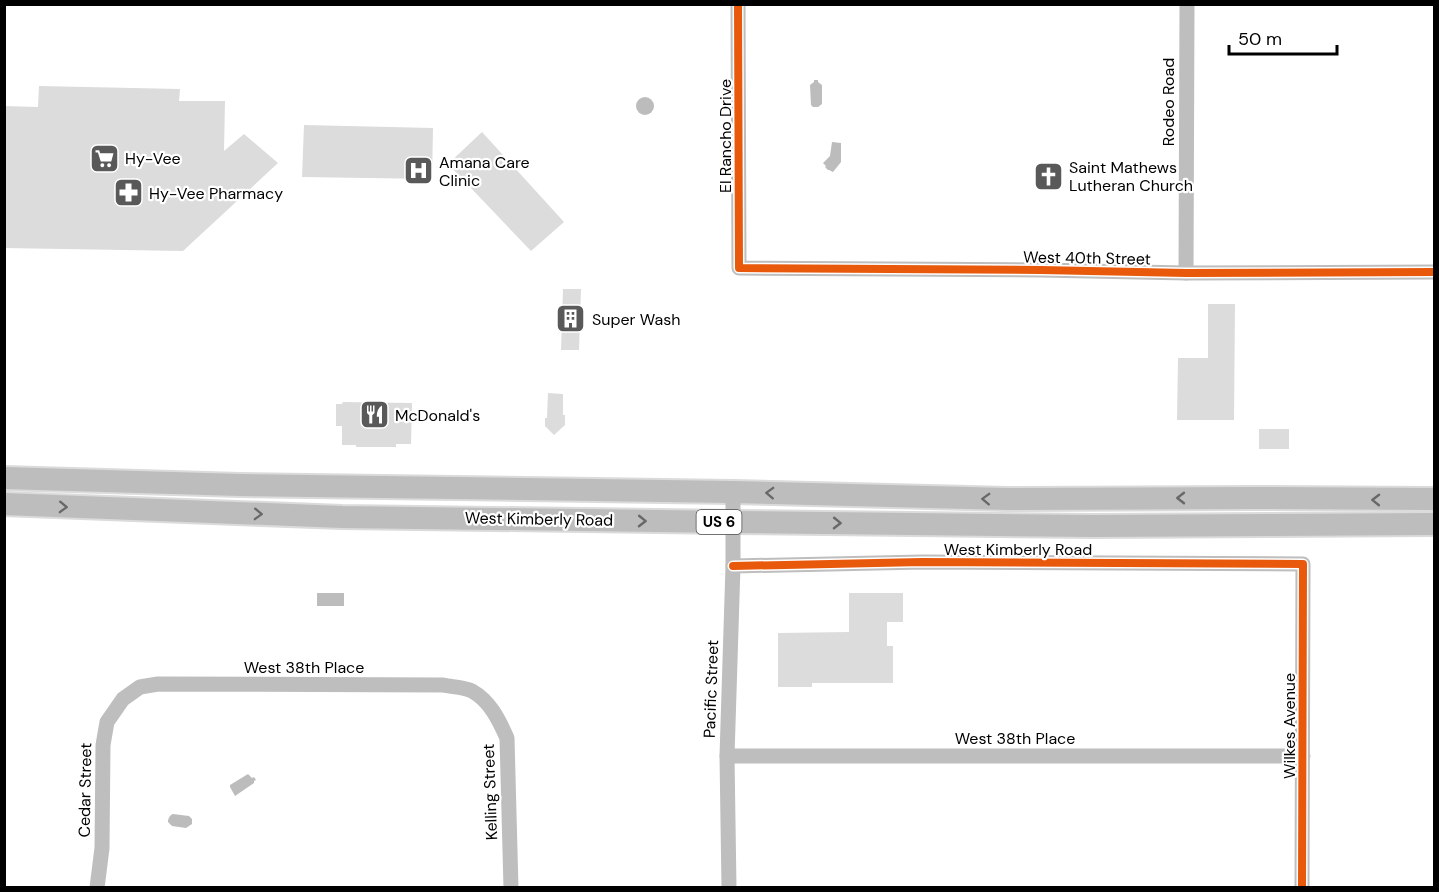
<svg xmlns="http://www.w3.org/2000/svg" width="1439" height="892" font-family="'DM Sans',sans-serif">
  <style>
    .water { fill: #bcbcbc }
    .building { fill: #dcdcdc }
    .lines { fill: none; stroke-linecap: round; stroke-linejoin: round }
    .primary-casing { stroke: #dbdbdb; stroke-width: 26 }
    .street { stroke: #bebebe; stroke-width: 15 }
    .primary { stroke: #bdbdbd; stroke-width: 22 }
    .cycleway-casing { stroke: #fff; stroke-width: 11 }
    .cycleway { stroke: #e8590c; stroke-width: 8 }
    .oneway { stroke: #686868 }
    .labels { text-anchor: middle; dominant-baseline: central; stroke-width: 4.5; stroke-linejoin: round; paint-order: stroke }
    .shield { fill: #fff; stroke: #4c4c4c; stroke-width: 1.5 }
    .shield-label { font-size: 15px; font-weight: bold; fill: #000 }
    .street-label { font-size: 16px; fill: #000; stroke: #fff }
    .poi-label { font-size: 16px; fill: #000; stroke: #fff; text-anchor: start }
  </style>
  <rect width="100%" height="100%" fill="#fff"/>
  <g class="water">
    <polygon points="814,80 818,80 818,82 822,85 822,104 818,107 813,107 811,105 810,85 814,82"/>
    <circle cx="645" cy="106" r="9"/>
    <polygon points="832,142 841,143 841,162 833,172 829,170 828,170 825,167 826,166 823,163 830,156"/>
    <rect x="317" y="593" width="27" height="13"/>
    <polygon points="248,774 252,778 254,777 256,780 254,781 254,783 235,796 230,787 230,785"/>
    <path d="M173,814L189,816L192,819V824L186,828L172,826L168,822C168,818 170,815 173,814Z"/>
  </g>
  <g class="building">
    <polygon points="39,86 180,89 179,101 225,101 224,151 244,134 278,163 183,251 4,248 4,106 38,107"/>
    <polygon points="304,125 433,128 432,179 302,177"/>
    <polygon points="482,132 564,222 531,251 448,164"/>
    <polygon points="563,289 581,289 579,350 561,350"/>
    <polygon points="1208,304 1235,304 1234,420 1177,420 1178,358 1208,358"/>
    <polygon points="548,393 563,394 563,415 565,415 565,425 554,435 545,426 545,418 547,418"/>
    <polygon points="343,402 412,403 411,444 396,444 396,447 356,447 356,445 342,445 342,426 336,426 336,404 342,404"/>
    <rect x="1259" y="429" width="30" height="20"/>
    <polygon points="849,593 903,593 903,622 887,622 887,646 893,646 893,683 812,683 812,687 778,687 778,633 849,632"/>
  </g>
  <g class="lines">
    <defs>
      <g id="primary">
        <polyline points="4,478 240,485 733,492 1008,499 1254,498 1434,499"/>
        <polyline points="4,504 342,517 733,522 1093,526 1434,524"/>
      </g>
    </defs>
    <use href="#primary" class="primary-casing"/>
    <g class="street">
      <polyline points="738,4 739,268 1041,270 1186,273 1434,272"/>
      <polyline points="1186,273 1187,4"/>
      <polyline points="733,566 922,562 1303,564 1302,888"/>
      <polyline points="727,756 1303,756"/>
      <path d="M97,888L102,848L103,745L107,722L123,699L140,687L158,684L443,685C452,687 464,687 472,691C490,701 499,720 507,738L511,888"/>
      <polyline points="729,888 727,756 733,566 733,492"/>
    </g>
    <use href="#primary" class="primary"/>
    <defs>
      <g id="cycleway">
        <polyline points="738,4 739,268 1041,270 1186,273 1434,272"/>
        <polyline points="733,566 922,562 1303,564 1302,888"/>
      </g>
    </defs>
    <use href="#cycleway" class="cycleway-casing"/>
    <use href="#cycleway" class="cycleway"/>
  </g>
  <defs><path id="oneway-chevron" d="M-2-3.5L2.5 0L-2 3.5" fill="none" stroke-width="1.6" stroke-linecap="round" stroke-linejoin="round" transform="scale(1.5)"/></defs>
  <g class="oneway">
    <use href="#oneway-chevron" transform="translate(770 493) rotate(-178)"/>
    <use href="#oneway-chevron" transform="translate(1181 498) rotate(180)"/>
    <use href="#oneway-chevron" transform="translate(986 499) rotate(-178)"/>
    <use href="#oneway-chevron" transform="translate(1376 500) rotate(-179)"/>
    <use href="#oneway-chevron" transform="translate(63 507) rotate(2)"/>
    <use href="#oneway-chevron" transform="translate(258 514) rotate(2)"/>
    <use href="#oneway-chevron" transform="translate(642 521) rotate(1)"/>
    <use href="#oneway-chevron" transform="translate(837 523) rotate(1)"/>
  </g>
  <defs>
    <symbol id="supermarket-square" viewBox="-11 -11 22 22"><rect x="-9" y="-9" width="18" height="18" rx="4" fill="#595959" stroke="#fff"/><path d="M-6-5.5h2.5l.6 2H6L4.5 2H-2.5L-4.4-4H-6ZM-1.5 3.2a1.3 1.3 0 1 0 .1 0ZM3 3.2a1.3 1.3 0 1 0 .1 0Z" fill="#fff"/></symbol>
    <symbol id="hospital-square" viewBox="-11 -11 22 22"><rect x="-9" y="-9" width="18" height="18" rx="4" fill="#595959" stroke="#fff"/><path d="M-5-5h3v3.5h4V-5h3V5h-3V1.5h-4V5h-3Z" fill="#fff"/></symbol>
    <symbol id="church-square" viewBox="-11 -11 22 22"><rect x="-9" y="-9" width="18" height="18" rx="4" fill="#595959" stroke="#fff"/><path d="M-1.2-6h2.4v3.5h3.3v2.4h-3.3V6h-2.4V-.1h-3.3v-2.4h3.3Z" fill="#fff"/></symbol>
    <symbol id="pharmacy-square" viewBox="-11 -11 22 22"><rect x="-9" y="-9" width="18" height="18" rx="4" fill="#595959" stroke="#fff"/><path d="M-2-6h4v4h4v4h-4v4h-4v-4h-4v-4h4Z" fill="#fff"/></symbol>
    <symbol id="building-square" viewBox="-11 -11 22 22"><rect x="-9" y="-9" width="18" height="18" rx="4" fill="#595959" stroke="#fff"/><path d="M-4-6H4V6H1V3H-1V6H-4ZM-2.5-4.3h1.7v1.8h-1.7ZM.8-4.3h1.7v1.8H.8ZM-2.5-1h1.7V.8h-1.7ZM.8-1h1.7V.8H.8Z" fill="#fff"/></symbol>
    <symbol id="restaurant-square" viewBox="-11 -11 22 22"><rect x="-9" y="-9" width="18" height="18" rx="4" fill="#595959" stroke="#fff"/><path d="M-5-6h1v4h1v-4h1v4h1v-4h1v5L-1.5 .5V6h-2V.5L-5-1ZM5-6V6H3V1.5H1.5Q1.5-4 5-6Z" fill="#fff"/></symbol>
  </defs>
  <g fill-rule="evenodd">
    <use href="#supermarket-square" x="88" y="142" width="33" height="33"/>
    <use href="#hospital-square" x="402" y="154" width="33" height="33"/>
    <use href="#church-square" x="1032" y="160" width="33" height="33"/>
    <use href="#pharmacy-square" x="112" y="176" width="33" height="33"/>
    <use href="#building-square" x="554" y="302" width="33" height="33"/>
    <use href="#restaurant-square" x="358" y="398" width="33" height="33"/>
  </g>
  <g class="labels">
    <rect class="shield" x="696.5" y="510" width="45" height="24" rx="4.5"/>
    <g class="shield-label">
      <text x="719" y="522">US 6</text>
    </g>
    <g class="street-label">
      <text transform="translate(1168 102) rotate(-90)">Rodeo Road</text>
      <text transform="translate(725 136) rotate(-90)">El Rancho Drive</text>
      <text transform="translate(1087 258) rotate(1)">West 40th Street</text>
      <text transform="translate(539 519) rotate(1)">West Kimberly Road</text>
      <text x="1018" y="549">West Kimberly Road</text>
      <text x="304" y="667">West 38th Place</text>
      <text transform="translate(711 689) rotate(-88)">Pacific Street</text>
      <text transform="translate(1289 726) rotate(-90)">Wilkes Avenue</text>
      <text x="1015" y="738">West 38th Place</text>
      <text transform="translate(85 790) rotate(-89)">Cedar Street</text>
      <text transform="translate(490 792) rotate(-92)">Kelling Street</text>
    </g>
    <g class="poi-label">
      <text x="125" y="158">Hy-Vee</text>
      <text x="439" y="162">Amana Care<tspan x="439" dy="18">Clinic</tspan></text>
      <text x="1069" y="167">Saint Mathews<tspan x="1069" dy="18">Lutheran Church</tspan></text>
      <text x="149" y="193">Hy-Vee Pharmacy</text>
      <text x="592" y="319">Super Wash</text>
      <text x="395" y="415">McDonald's</text>
    </g>
  </g>
  <rect width="1439" height="892" fill="none" stroke="#000000" stroke-width="12"/>
  <path d="M1229 45v9h108v-9" fill="none" stroke="#000000" stroke-width="3"/>
  <text x="1238" y="45" font-size="18" fill="#000000" stroke="#ffffff" stroke-width="4.5" paint-order="stroke">50 m</text>
</svg>
